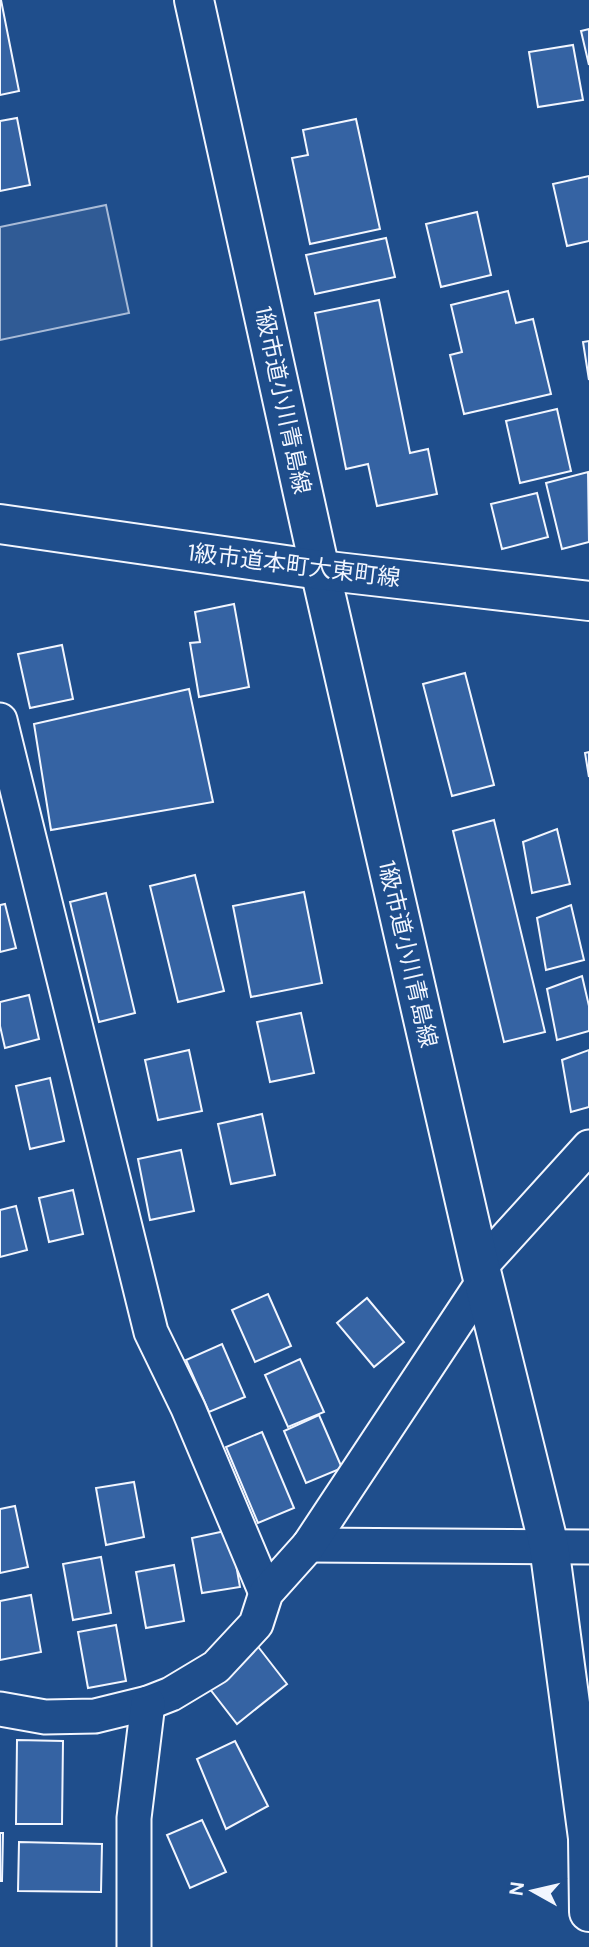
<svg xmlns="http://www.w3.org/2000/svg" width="589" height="1947" font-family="'DM Sans','Noto Sans JP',sans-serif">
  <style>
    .built { fill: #305b95; stroke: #a8bbd7; stroke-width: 2 }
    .building { fill: #3563a3; stroke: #f2f6ff; stroke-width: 2 }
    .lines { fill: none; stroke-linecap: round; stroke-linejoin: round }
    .street-casing { stroke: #f2f6ff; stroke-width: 37 }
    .secondary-casing { stroke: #f2f6ff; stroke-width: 42 }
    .street { stroke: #1f4e8c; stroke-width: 33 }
    .secondary { stroke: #1f4e8c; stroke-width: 38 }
    .labels { text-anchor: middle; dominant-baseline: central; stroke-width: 5; stroke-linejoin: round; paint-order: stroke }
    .street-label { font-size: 23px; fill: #f2f6ff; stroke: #1f4e8c }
  </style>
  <rect width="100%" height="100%" fill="#1f4e8c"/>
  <polygon class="built" points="106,205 129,313 0,340 0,227"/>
  <g class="building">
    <polygon points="0,0 1,0 19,91 0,95"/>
    <polygon points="589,29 589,65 581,31"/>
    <polygon points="573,45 583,100 538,107 529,52"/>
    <polygon points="17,118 30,185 0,191 0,121"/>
    <polygon points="356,119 380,229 310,244 292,158 308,155 303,130"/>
    <polygon points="589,176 589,241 567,246 553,184"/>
    <polygon points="477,212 491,275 441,287 426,224"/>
    <polygon points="386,238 395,277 315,294 306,255"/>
    <polygon points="508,291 516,323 533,319 551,394 464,414 450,355 462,352 451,305"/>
    <polygon points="379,300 410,453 428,449 437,494 377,506 368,464 346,469 315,313"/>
    <polygon points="589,341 589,380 583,342"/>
    <polygon points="557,409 571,471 520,483 506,421"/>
    <polygon points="588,472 589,542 562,549 546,483"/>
    <polygon points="537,493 548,537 502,549 491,504"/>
    <polygon points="234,604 249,687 199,697 190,643 200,642 195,612"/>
    <polygon points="62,645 73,699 30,708 18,654"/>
    <polygon points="465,673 494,785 452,796 423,684"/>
    <polygon points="189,689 213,802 51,830 34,724"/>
    <polygon points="589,752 589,777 585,753"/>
    <polygon points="494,820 545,1032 504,1042 453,831"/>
    <polygon points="557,829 570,884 532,893 523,842"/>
    <polygon points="195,875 224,991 178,1002 150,886"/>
    <polygon points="304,892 322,983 251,997 233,906"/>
    <polygon points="106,893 135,1013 99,1022 70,902"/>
    <polygon points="5,904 16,948 0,952 0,905"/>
    <polygon points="571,905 584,960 546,970 537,918"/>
    <polygon points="582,976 589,1006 589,1031 557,1040 547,989"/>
    <polygon points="29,995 39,1039 5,1048 0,1026 0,1002"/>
    <polygon points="301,1013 314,1073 270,1082 257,1022"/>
    <polygon points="189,1050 202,1111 158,1120 145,1060"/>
    <polygon points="589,1050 589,1107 571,1112 562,1060"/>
    <polygon points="50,1078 64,1141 30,1149 16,1086"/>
    <polygon points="262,1114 275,1175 231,1184 218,1124"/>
    <polygon points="181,1150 194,1211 150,1220 138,1159"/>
    <polygon points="73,1190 83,1234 49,1242 39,1198"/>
    <polygon points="16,1206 27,1250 0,1257 0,1210"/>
    <polygon points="268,1294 291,1346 255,1362 232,1310"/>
    <polygon points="367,1298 404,1342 374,1367 337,1323"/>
    <polygon points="222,1344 245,1397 209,1412 186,1360"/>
    <polygon points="300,1359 324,1412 288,1427 265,1375"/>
    <polygon points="319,1415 342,1468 306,1483 284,1431"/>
    <polygon points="262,1432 294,1508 258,1523 226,1447"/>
    <polygon points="134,1482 144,1537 106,1545 96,1488"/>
    <polygon points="15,1506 28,1567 0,1573 0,1509"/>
    <polygon points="230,1530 240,1587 202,1593 192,1538"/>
    <polygon points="101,1557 111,1613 73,1620 63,1564"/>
    <polygon points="174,1565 184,1621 146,1628 136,1572"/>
    <polygon points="31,1595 41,1652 0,1660 0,1601"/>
    <polygon points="116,1625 126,1681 88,1688 78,1632"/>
    <polygon points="256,1644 287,1684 237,1724 206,1684"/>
    <polygon points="17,1740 63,1741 62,1824 16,1824"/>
    <polygon points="235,1741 268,1806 226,1829 197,1759"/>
    <polygon points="202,1820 226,1872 190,1888 167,1835"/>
    <polygon points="0,1833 3,1833 2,1881 0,1881"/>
    <polygon points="19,1842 102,1844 101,1892 18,1891"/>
  </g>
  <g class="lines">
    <defs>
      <g id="street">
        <polyline points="0,720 151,1332 188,1408 266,1593"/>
        <polyline points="480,1267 589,1147"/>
        <polyline points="309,1545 589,1547"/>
        <polyline points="0,1709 45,1717 95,1716 148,1703 171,1694 216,1667 256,1624 266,1593 309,1545 483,1282"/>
        <polyline points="134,1947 134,1818 148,1703"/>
      </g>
      <g id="secondary">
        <polyline points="194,0 320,570 480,1267 549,1546 588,1838 589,1912"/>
        <polyline points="0,524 320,570 589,601"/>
      </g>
    </defs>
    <use href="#street" class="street-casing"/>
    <use href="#secondary" class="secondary-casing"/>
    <use href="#street" class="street"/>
    <use href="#secondary" class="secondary"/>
  </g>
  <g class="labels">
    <g class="street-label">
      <text transform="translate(283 400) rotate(78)">1級市道小川青島線</text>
      <text transform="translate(294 565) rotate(7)">1級市道本町大東町線</text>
      <text transform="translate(408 954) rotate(77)">1級市道小川青島線</text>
    </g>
  </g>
  <g transform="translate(533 1891) rotate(278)" stroke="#1f4e8c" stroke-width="5" paint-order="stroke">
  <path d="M0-5L12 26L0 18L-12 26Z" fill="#f2f6ff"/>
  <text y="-10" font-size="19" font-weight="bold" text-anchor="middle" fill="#f2f6ff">N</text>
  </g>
</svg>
